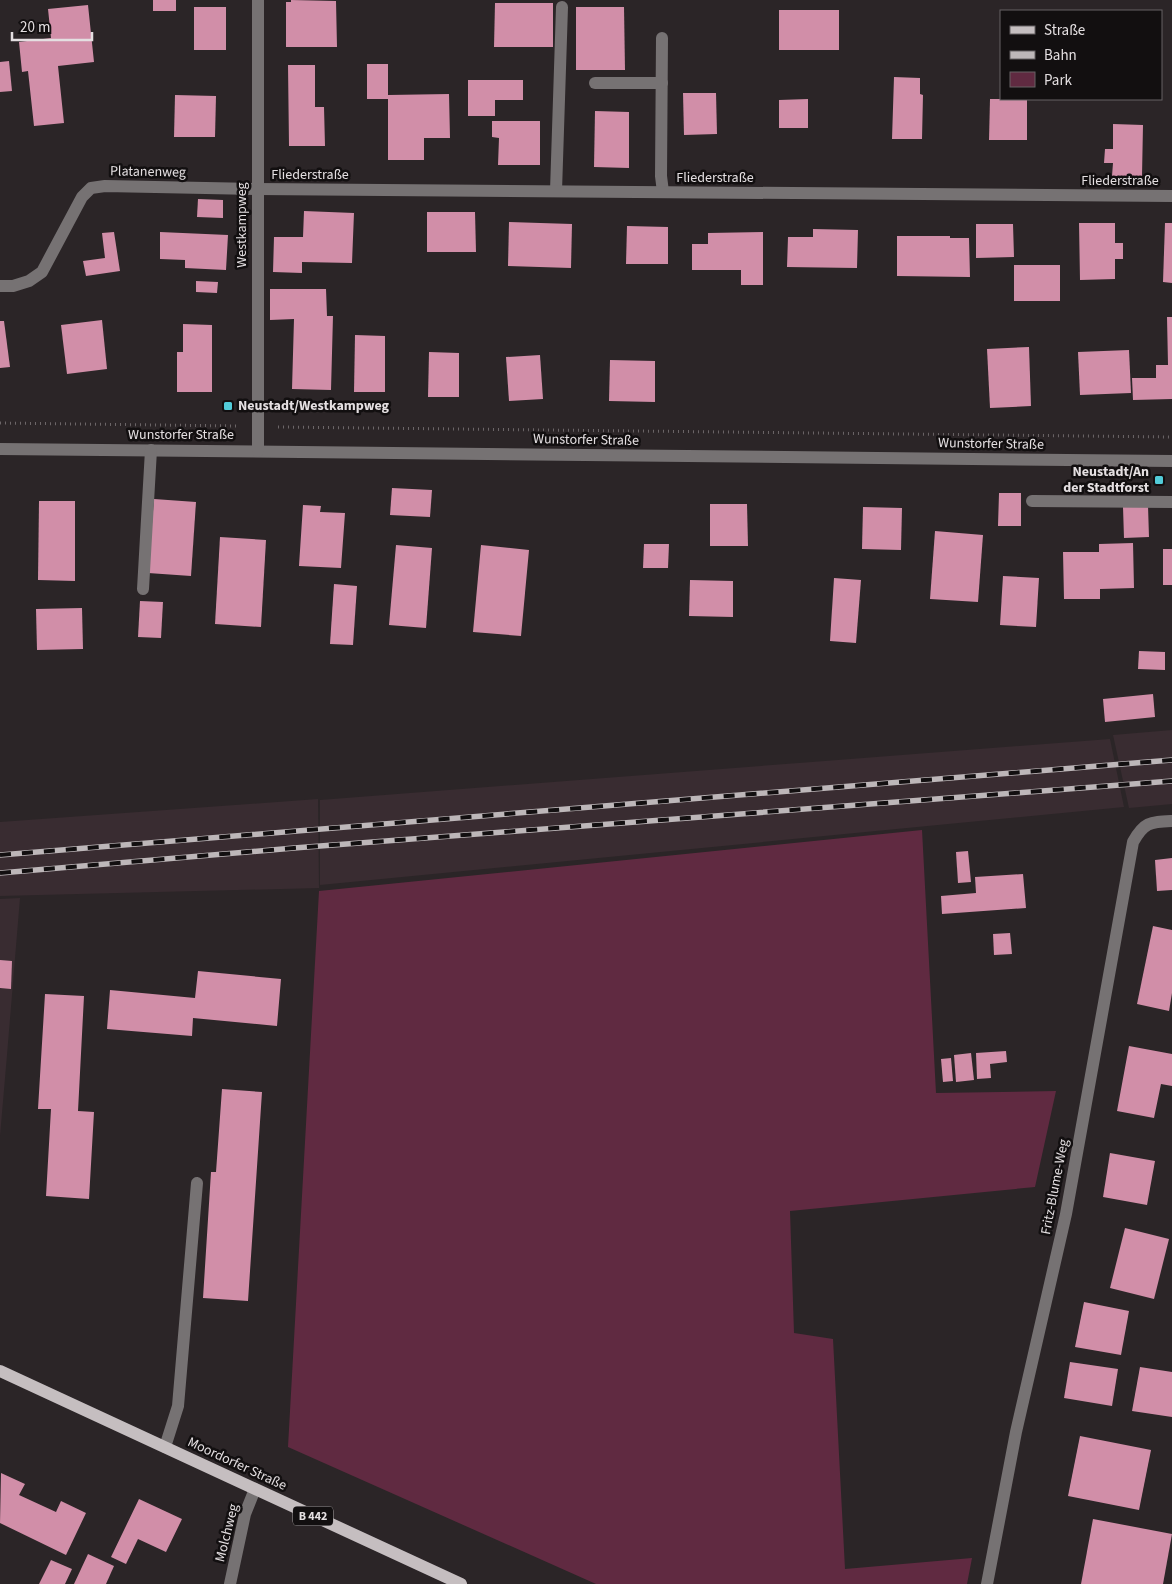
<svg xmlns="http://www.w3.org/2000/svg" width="1172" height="1584" font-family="'Source Sans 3',sans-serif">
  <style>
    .built { fill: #392c31 }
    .green { fill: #602a41 }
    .building { fill: #d18ea8 }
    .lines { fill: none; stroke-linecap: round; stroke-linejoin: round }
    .path { stroke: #6c6668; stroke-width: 3; stroke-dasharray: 1 4; stroke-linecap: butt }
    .minor { stroke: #767273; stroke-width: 12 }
    .major { stroke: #c5bec0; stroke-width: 12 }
    .rail-casing { stroke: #bdb7b9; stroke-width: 5.5 }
    .rail { stroke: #120f10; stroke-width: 4; stroke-dasharray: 11; stroke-linecap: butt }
    .poi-dot { fill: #52cbd8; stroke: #120f10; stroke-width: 2 }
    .labels { text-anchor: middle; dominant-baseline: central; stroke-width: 5; stroke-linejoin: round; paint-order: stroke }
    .shield { fill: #120f10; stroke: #a5a1a2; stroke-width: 1 }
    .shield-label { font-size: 12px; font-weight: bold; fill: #e4dfe1 }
    .street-label { font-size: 14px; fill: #e4dfe1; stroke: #120f10 }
    .poi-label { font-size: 14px; font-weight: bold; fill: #e4dfe1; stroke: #120f10; text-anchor: start }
  </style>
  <rect width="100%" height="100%" fill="#2b2527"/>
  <g class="built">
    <polygon points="1172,730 1172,804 1129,808 1113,735"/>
    <polygon points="1110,739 1124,807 320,885 320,800"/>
    <polygon points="318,799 319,888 0,896 0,822"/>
    <polygon points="20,898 7,1055 0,1136 0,899"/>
  </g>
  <polygon class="green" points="922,830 936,1093 1056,1091 1035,1187 790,1211 794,1333 833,1339 845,1569 972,1558 967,1584 596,1584 288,1447 319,891"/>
  <g class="building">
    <rect x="153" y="0" width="23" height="11"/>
    <polygon points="291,0 336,1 337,47 286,47 286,2 291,2"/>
    <polygon points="495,3 553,3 553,47 494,47"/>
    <polygon points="88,5 94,62 58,66 64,123 34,126 28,71 22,72 19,42 51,38 48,9"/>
    <rect x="194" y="7" width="32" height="43"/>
    <polygon points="576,7 624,7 625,70 576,70"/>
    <rect x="779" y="10" width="60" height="40"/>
    <polygon points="9,61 12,91 0,92 0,62"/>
    <polygon points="367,64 388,64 388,95 449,94 450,138 424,138 424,160 388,160 388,99 367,99"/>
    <polygon points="288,65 315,65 315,107 324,107 325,146 289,146"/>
    <polygon points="894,77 920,78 920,94 923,95 922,139 892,139"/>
    <polygon points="468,80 523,80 523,100 495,100 495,116 468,116"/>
    <polygon points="683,93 716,93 717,134 684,135"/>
    <polygon points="175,95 216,96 215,137 174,137"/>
    <polygon points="808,99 808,128 779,128 779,100"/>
    <polygon points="990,99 1027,99 1027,140 989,140"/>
    <polygon points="595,111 629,112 629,168 594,167"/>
    <polygon points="492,121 540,121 540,165 498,165 499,138 492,137"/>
    <polygon points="1113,124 1143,125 1142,176 1112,176 1113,163 1104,163 1105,149 1113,149"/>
    <polygon points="198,199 223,200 223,218 197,217"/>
    <polygon points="304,211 354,213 352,263 302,262 302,273 273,272 274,237 303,237"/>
    <polygon points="427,212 475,212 476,252 427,252"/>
    <polygon points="509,222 572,224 571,268 508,266"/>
    <polygon points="1079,223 1115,223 1115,243 1123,243 1123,259 1115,259 1115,279 1080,280"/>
    <polygon points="1165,223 1172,223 1172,283 1163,282"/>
    <polygon points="976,224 1013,224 1014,257 976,258"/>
    <polygon points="627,226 668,227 668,264 626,264"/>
    <polygon points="813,229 858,230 857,268 787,267 788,237 813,237"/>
    <polygon points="114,232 120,271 86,276 83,261 105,258 102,233"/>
    <polygon points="160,232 228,235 226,270 185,268 185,260 160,259"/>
    <polygon points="763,232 763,285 741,285 741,270 692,270 692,244 708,244 708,233"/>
    <polygon points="897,236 950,236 950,238 969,238 970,277 897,276"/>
    <rect x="1014" y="265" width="46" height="36"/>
    <polygon points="196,281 218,282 217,293 196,292"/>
    <polygon points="270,289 326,289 327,316 333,316 331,390 292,389 294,319 270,320"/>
    <polygon points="1167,317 1172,317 1172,399 1133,400 1132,378 1156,378 1156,365 1168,365"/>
    <polygon points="102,320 107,369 67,374 61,325"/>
    <polygon points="0,321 4,321 10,367 0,368"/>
    <polygon points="183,324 212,325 212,392 177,392 177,352 183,352"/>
    <polygon points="355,335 385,336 385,392 354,392"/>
    <polygon points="1029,347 1031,406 990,408 987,349"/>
    <polygon points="1129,350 1131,393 1080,395 1078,352"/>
    <polygon points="429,352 459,353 459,397 428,397"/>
    <polygon points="540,355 543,399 509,401 506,357"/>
    <polygon points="610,360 655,361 655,402 609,401"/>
    <polygon points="392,488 432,490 430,517 390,515"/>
    <polygon points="999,493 1021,493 1021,526 998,526"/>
    <polygon points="154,499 196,502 191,576 148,573"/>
    <polygon points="39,501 75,501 75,581 38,580"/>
    <polygon points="710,504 747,504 748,546 710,546"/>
    <polygon points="303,505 321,506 320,512 345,513 341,568 299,566"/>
    <polygon points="1148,506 1149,537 1124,538 1123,507"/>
    <polygon points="863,507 902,508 901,550 862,549"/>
    <polygon points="935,531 983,535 978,602 930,599"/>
    <polygon points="220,537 266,540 261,627 215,624"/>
    <polygon points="1133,543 1134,588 1100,589 1100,599 1064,599 1063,552 1099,552 1099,544"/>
    <polygon points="644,544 669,544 668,568 643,568"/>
    <polygon points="396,545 432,548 426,628 389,625"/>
    <polygon points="481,545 529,550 521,636 473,632"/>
    <rect x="1163" y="549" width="9" height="36"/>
    <polygon points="1003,576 1039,578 1036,627 1000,625"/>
    <polygon points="834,578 861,580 856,643 830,641"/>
    <polygon points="690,580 733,581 733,617 689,616"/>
    <polygon points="334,584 357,586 353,645 330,644"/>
    <polygon points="140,601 163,602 161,638 138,637"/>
    <polygon points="82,608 83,649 37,650 36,609"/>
    <polygon points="1139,651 1165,652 1165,670 1138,669"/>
    <polygon points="1153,694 1155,717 1105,722 1103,699"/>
    <polygon points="968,851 971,882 958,883 956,852"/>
    <polygon points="1172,858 1172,890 1157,891 1155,860"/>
    <polygon points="1023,874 1026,908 942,914 941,896 976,893 975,877"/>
    <polygon points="1153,926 1172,930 1172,993 1169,1011 1137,1004"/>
    <polygon points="1010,933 1012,954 994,955 993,934"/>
    <polygon points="0,960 12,961 11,989 0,988"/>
    <polygon points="198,971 281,979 277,1026 193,1018 192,1036 107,1029 110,990 195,998"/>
    <polygon points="45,994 84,996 78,1111 94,1112 89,1199 46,1196 51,1109 38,1109"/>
    <polygon points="1129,1046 1172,1054 1172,1086 1161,1084 1154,1118 1117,1111"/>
    <polygon points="1006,1051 1007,1062 990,1064 991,1078 977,1079 976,1053"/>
    <polygon points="971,1053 974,1080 956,1082 954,1055"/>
    <polygon points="951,1058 953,1081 943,1082 941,1059"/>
    <polygon points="222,1089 262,1092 248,1301 203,1298 211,1172 216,1172"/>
    <polygon points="1110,1153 1155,1161 1147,1205 1103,1197"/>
    <polygon points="1125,1228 1169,1239 1154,1299 1110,1288"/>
    <polygon points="1084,1302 1129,1311 1121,1355 1075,1347"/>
    <polygon points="1070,1362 1118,1369 1112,1406 1064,1398"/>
    <polygon points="1140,1367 1172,1372 1172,1417 1132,1411"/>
    <polygon points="1080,1436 1151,1450 1139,1510 1068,1496"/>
    <polygon points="1,1473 25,1484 19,1495 56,1512 61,1501 86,1513 66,1555 0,1523"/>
    <polygon points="139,1499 182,1519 166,1552 138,1539 126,1564 111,1557"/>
    <polygon points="1093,1519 1172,1534 1163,1584 1081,1584"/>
    <polygon points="88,1554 114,1566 106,1584 74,1584"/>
    <polygon points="51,1560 72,1569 65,1584 39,1584"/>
  </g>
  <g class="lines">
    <g class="path">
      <polyline points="0,423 239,426"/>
      <polyline points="278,427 1172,437"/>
    </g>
    <g class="minor">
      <polyline points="662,38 661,176 663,192"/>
      <polyline points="595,83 662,83"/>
      <polyline points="556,191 562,7"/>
      <polyline points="0,286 13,286 29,281 42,272 82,197 91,188 105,186 257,189 1172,196"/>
      <polyline points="0,449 1172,461"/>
      <polyline points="258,451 258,0"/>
      <polyline points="1032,501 1172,502"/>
      <polyline points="143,589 151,450"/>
      <polyline points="165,1447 178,1406 197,1183"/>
      <polyline points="230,1584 245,1514 255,1489"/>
      <path d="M987,1584L1016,1432L1066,1214L1133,842C1144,822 1150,822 1172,821"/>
    </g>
    <polyline class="major" points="0,1371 461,1584"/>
    <defs>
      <g id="rail">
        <polyline points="0,855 1172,760"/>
        <polyline points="0,873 294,848 1172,781"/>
      </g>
    </defs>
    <use href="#rail" class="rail-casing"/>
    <use href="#rail" class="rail"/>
  </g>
  <g class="poi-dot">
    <rect x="223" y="401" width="10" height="10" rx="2.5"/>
    <rect x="1154" y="475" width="10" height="10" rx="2.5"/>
  </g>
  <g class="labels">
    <rect class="shield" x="293" y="1506.5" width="40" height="19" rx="4"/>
    <g class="shield-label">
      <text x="313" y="1516">B 442</text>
    </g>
    <g class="street-label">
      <text transform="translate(148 172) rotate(1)">Platanenweg</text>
      <text x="310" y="175">Fliederstraße</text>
      <text x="715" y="178">Fliederstraße</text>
      <text x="1120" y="181">Fliederstraße</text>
      <text transform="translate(242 225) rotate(-90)">Westkampweg</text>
      <text x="181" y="435">Wunstorfer Straße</text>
      <text transform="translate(586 440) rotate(1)">Wunstorfer Straße</text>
      <text transform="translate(991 444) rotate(1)">Wunstorfer Straße</text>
      <text transform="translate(1055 1187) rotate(-79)">Fritz-Blume-Weg</text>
      <text transform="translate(237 1464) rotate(25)">Moordorfer Straße</text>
      <text transform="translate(227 1533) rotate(-76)">Molchweg</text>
    </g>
    <g class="poi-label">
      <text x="238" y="406">Neustadt/Westkampweg</text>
      <text x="1149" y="472" text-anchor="end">Neustadt/An<tspan x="1149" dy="16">der Stadtforst</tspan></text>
    </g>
  </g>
  <rect x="1000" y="10" width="162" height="90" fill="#120f10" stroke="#666264"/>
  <rect x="1010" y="26" width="25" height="8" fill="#c5bec0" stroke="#666264"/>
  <text x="1044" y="35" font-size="15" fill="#e4dfe1">Straße</text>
  <rect x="1010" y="51" width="25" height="8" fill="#bdb7b9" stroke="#666264"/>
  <text x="1044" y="60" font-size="15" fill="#e4dfe1">Bahn</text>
  <rect x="1010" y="72" width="25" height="15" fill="#602a41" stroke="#666264"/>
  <text x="1044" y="85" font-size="15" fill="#e4dfe1">Park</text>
  <path d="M12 32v8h80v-8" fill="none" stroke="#e4dfe1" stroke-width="2.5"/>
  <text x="20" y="32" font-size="15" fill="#e4dfe1" stroke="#120f10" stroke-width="4" paint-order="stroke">20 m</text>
</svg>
